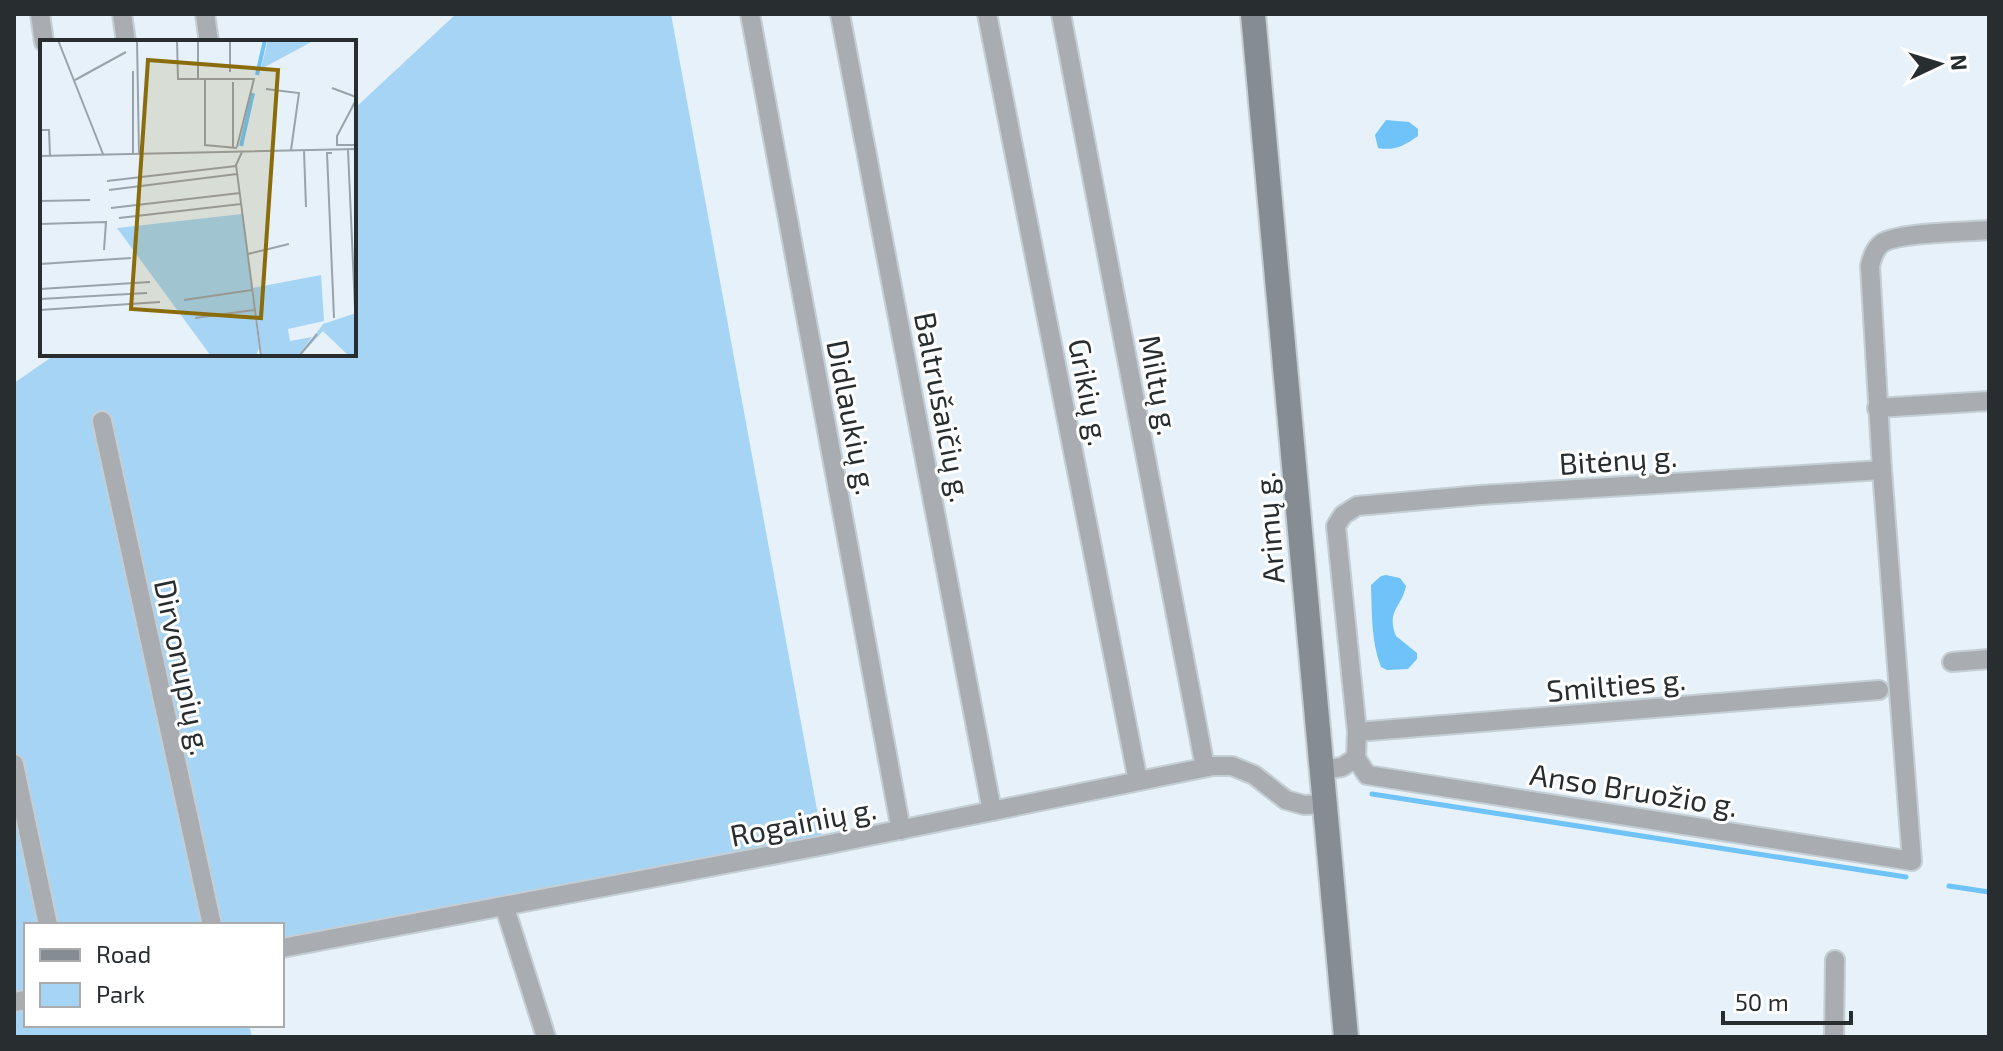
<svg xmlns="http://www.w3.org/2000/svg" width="2003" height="1051" font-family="'Exo 2',sans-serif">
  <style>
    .green { fill: #a5d4f4 }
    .water { fill: #6fc3f8 }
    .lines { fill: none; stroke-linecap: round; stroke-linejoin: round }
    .stream { stroke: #6fc3f8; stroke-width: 5 }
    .minor-casing { stroke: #c4ced5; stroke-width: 22 }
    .secondary-casing { stroke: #c4ced5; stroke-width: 28 }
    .minor { stroke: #a9adb1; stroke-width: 18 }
    .secondary { stroke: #868d92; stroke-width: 24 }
    .labels { text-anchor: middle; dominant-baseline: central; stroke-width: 6; stroke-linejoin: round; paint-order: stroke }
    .street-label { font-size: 30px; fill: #282d30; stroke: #fff }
    .inset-river { fill: none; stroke: #6fc3f8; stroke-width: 4 }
    .inset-road { fill: none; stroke: #9aa3a9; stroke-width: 2 }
    .view { fill: #8a6c0c; fill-opacity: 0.15; stroke: #8a6c0c; stroke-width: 4 }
    .inset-edge { fill: none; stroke: #282d30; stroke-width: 4 }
  </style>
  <rect width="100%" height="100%" fill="#e6f1f9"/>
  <g class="green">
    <polygon points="456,14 671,14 822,837 282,944 282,925 26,925 26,995 14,998 14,383 56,354 354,354 354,109"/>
    <polygon points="26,1010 26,1025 249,1025 252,1037 14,1037 14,1013"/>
  </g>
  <g class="water">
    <path d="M1386,120L1409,122L1418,129V136C1404,146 1394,151 1378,148L1375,135Z"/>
    <path d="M1386,575L1400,578L1406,586C1402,607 1386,610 1396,636L1417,653V659L1408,669L1387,670L1381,667C1371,641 1372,613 1371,585L1381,576Z"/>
  </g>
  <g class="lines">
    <g class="stream">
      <polyline points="1372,794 1906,877"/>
      <polyline points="1949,886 1989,892"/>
    </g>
    <defs>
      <g id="minor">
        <polyline points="40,14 44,42"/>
        <polyline points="122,14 126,42"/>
        <polyline points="205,14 209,42"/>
        <polyline points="750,14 901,830"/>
        <polyline points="840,14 992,811"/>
        <polyline points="987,14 1138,781"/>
        <polyline points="1061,14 1205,767"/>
        <polyline points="1877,408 1989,401"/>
        <polyline points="102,421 212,925"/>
        <polyline points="1952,662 1989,659"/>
        <polyline points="1357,732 1879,690"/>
        <path d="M1356,758L1367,775L1912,861L1882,470L1870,266C1872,258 1874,250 1881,244C1895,232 1968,232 1989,230"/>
        <polyline points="14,764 48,925"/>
        <polyline points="1321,770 1342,767 1356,758 1357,732 1336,526 1343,515 1357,506 1481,495 1882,470"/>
        <polyline points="505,908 546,1037"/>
        <polyline points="282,948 825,845 1213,766 1232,766 1254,775 1286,800 1304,805 1324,804"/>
        <polyline points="14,1002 26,1000"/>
        <polyline points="1834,1037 1835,960"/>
      </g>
      <polyline id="secondary" points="1253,14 1346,1037"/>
    </defs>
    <use href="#minor" class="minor-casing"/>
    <use href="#secondary" class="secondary-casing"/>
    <use href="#minor" class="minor"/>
    <use href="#secondary" class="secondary"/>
  </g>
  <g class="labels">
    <g class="street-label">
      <text transform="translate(1160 385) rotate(79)">Miltų g.</text>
      <text transform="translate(1090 392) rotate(79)">Grikių g.</text>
      <text transform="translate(944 407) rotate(79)">Baltrušaičių g.</text>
      <text transform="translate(853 417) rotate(79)">Didlaukių g.</text>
      <text transform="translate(1618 459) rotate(-4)">Bitėnų g.</text>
      <text transform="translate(1268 528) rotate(-95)">Arimų g.</text>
      <text transform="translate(184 667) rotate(78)">Dirvonupių g.</text>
      <text transform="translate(1616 684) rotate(-5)">Smilties g.</text>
      <text transform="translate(1634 789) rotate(9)">Anso Bruožio g.</text>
      <text transform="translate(803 821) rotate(-11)">Rogainių g.</text>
    </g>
  </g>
  <g transform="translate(40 40)">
    <rect width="316" height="316" fill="#e6f1f9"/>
    <path d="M228,0H275L221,29ZM202,174L219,308L216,316H171L77,188ZM281,235L284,281L248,289L250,301L272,297L258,316H222L213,248ZM316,273V316H309L283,291L260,316L283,284Z" fill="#a5d4f4"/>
    <path class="inset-river" d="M217,35L225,0M201,106L213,53"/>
    <path class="inset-road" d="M18,0L63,114M97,0L99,114M137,0L138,39H214L197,107M190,0V32M93,31V114M158,39V0M35,40L86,12M165,40V105L197,108M193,42V107M292,48L316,57M226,49L259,53L251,110M316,60L297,96V105H316M0,90H9L10,116M308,110L315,268M264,111L266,167M202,112L196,125L221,316M292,113H287L294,278M0,116L316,109M67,141L196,126M69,150L197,134M0,161L50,160M71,168L200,153M79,178L201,164M0,184L66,182L64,210M208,214L249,204M0,224L91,218M0,249L110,242M0,259L107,253M144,260L212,250M0,270L120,262M155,278L214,270M259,316L277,294"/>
    <path class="view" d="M108,20L238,30L221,278L91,269Z"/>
    <rect width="316" height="316" class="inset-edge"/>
  </g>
  <rect width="2003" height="1051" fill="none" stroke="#282d30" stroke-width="32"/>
  <rect x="24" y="923" width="260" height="104" fill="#ffffff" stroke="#a9abac" stroke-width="2"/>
  <rect x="40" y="949" width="40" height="12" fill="#868d92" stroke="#a9abac" stroke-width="2"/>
  <text x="96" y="963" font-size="24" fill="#282d30">Road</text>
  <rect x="40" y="983" width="40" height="24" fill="#a5d4f4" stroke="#a9abac" stroke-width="2"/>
  <text x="96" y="1003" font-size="24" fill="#282d30">Park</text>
  <g transform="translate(1939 64) rotate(86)" stroke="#ffffff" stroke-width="6" paint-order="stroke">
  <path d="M0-6L14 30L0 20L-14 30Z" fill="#282d30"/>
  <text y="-12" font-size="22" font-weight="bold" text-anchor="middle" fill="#282d30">N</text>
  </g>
  <path d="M1723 1011v12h128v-12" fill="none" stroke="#282d30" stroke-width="4"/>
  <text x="1735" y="1011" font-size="24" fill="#282d30" stroke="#ffffff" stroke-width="6" paint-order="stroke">50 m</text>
</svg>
